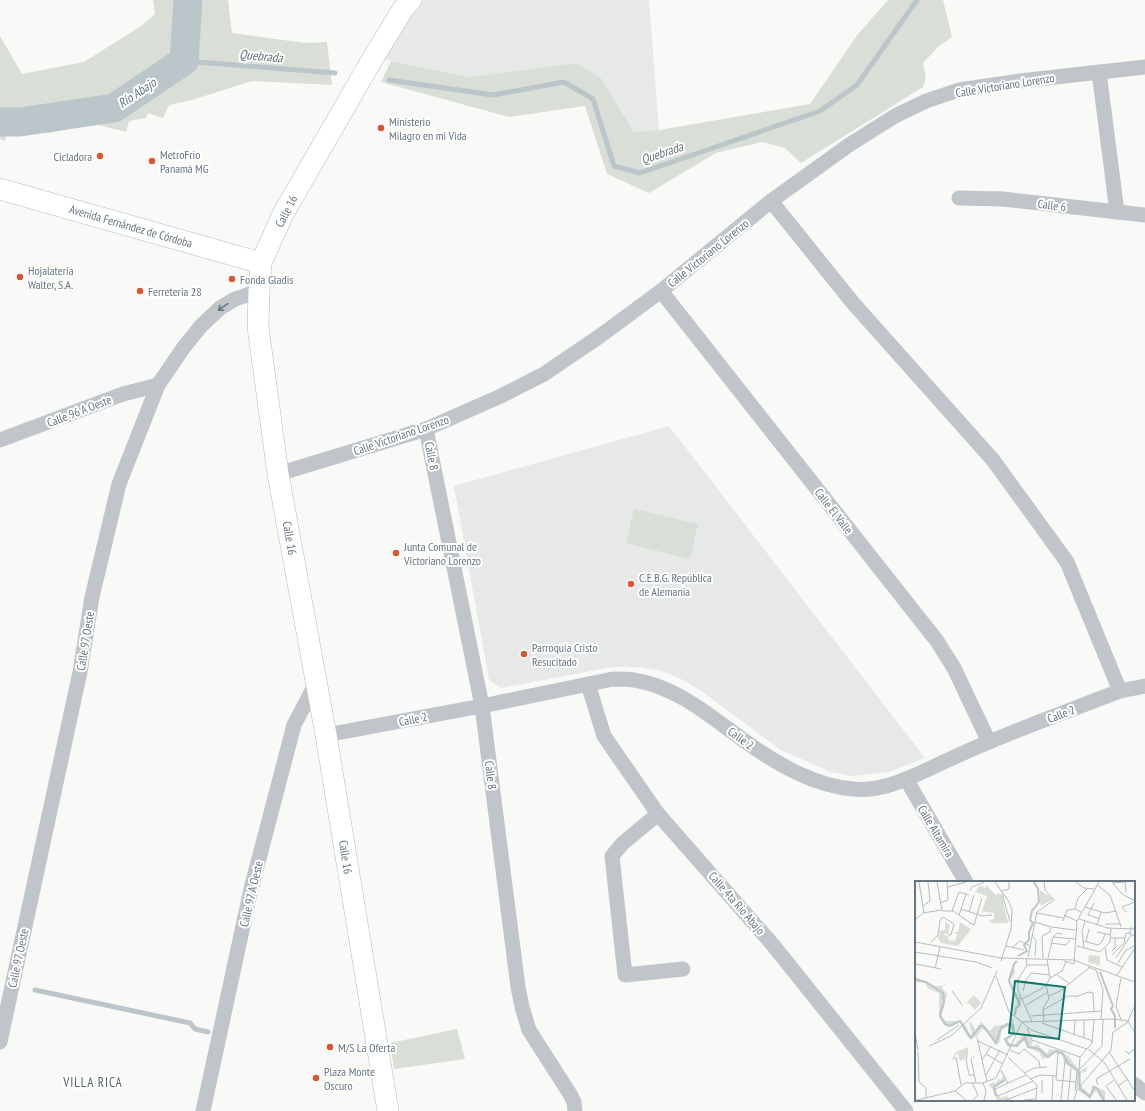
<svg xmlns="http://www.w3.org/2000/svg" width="1145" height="1111" font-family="'PT Sans Narrow',sans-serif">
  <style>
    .built { fill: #e7e8e8 }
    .green { fill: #d9ded6 }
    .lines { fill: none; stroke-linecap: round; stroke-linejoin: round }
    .stream { stroke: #bac6ca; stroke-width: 5 }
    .river { stroke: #bac6ca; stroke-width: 29 }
    .secondary-casing { stroke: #b3b9bd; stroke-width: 22 }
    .street { stroke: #c0c5c9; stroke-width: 15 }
    .secondary { stroke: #fff; stroke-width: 21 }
    .oneway { stroke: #657581 }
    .poi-dot { fill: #dd5432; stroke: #fff; stroke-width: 1.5 }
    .labels { text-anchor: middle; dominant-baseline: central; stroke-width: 4; stroke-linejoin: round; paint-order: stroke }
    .street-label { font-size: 12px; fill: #657581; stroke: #fff }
    .poi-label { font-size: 12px; fill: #657581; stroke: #fff; text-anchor: start }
    .water-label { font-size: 13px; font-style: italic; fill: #60747b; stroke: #fff }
    .neighbourhood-label { font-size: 13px; letter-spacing: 1px; fill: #57636c; stroke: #fff }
    .inset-river { fill: none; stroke: #bac6ca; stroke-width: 2 }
    .inset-road { fill: none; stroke: #b5bcc1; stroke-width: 1 }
    .view { fill: #0f766e; fill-opacity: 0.15; stroke: #0f766e; stroke-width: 2 }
    .inset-edge { fill: none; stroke: #657581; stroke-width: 2 }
  </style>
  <rect width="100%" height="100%" fill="#f9f9f7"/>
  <g class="built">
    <polygon points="422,0 649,0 659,130 634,132 601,78 577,63 469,77 383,59 415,8"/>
    <polygon points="669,426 925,758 889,772 852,776 831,772 781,750 700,690 683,680 662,671 640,667 612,667 501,688 489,680 454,486"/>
  </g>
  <g class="green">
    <polygon points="153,0 228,0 232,33 305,43 327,42 332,85 252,81 192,100 169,105 163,118 148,113 146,118 129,121 126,132 91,123 50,133 28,132 6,135 5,141 0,139 0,36 22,74 84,62 141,26 155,14"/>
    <polygon points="888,0 943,0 952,37 939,46 923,63 926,77 923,87 801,163 785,148 762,142 716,153 649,193 607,174 585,106 509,117 381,82 391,61 469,77 577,63 601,78 634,132 659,130 810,104 858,34"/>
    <polygon points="634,509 698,524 690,559 626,543"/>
    <polygon points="457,1029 465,1059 394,1069 390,1043"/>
  </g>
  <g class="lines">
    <g class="stream">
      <polyline points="184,61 335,73"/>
      <polyline points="389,80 493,95 564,82 593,99 614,166 640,173 820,111 857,85 917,0"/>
      <polyline points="35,990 190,1023 195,1029 208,1032"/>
    </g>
    <polyline class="river" points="0,122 20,122 114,108 184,61 188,0"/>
    <defs>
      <g id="secondary">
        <polyline points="0,189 261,263"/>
        <polyline points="388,1111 326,735 278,474 258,327 259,291 261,263 283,214 373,58 403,9 411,0"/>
      </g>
    </defs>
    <use href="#secondary" class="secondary-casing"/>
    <g class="street">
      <polyline points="1099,72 1117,212"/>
      <polyline points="959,198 1003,199 1145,215"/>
      <polyline points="771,201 853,303 993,460 1067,562 1120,691"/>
      <polyline points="661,291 937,641 954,668 989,742"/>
      <polyline points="426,429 482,706 518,987 522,1007 529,1030 570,1094 574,1102 575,1111"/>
      <polyline points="0,440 123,394 158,385"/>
      <polyline points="278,474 426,429 501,396 544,374 600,336 661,291 771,201 849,145 895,116 926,101 959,90 1020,81 1145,67"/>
      <polyline points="588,684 604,736 658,814 773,945 906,1111"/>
      <path d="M326,735L482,706L613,679C620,679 627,679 634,680C679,687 713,719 749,744C779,765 815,786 853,789C881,792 907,779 931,768C950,759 969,750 989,742C1027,726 1066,712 1104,697L1120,691L1145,686"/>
      <polyline points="906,779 966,882"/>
      <polyline points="658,814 623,843 612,856 625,975 683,969"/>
      <polyline points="0,1042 80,672 92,597 119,484 158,385 184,347 201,326 220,308 235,299 259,291"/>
      <polyline points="1134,1084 1145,1093"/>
      <polyline points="203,1111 251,889 294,725 316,683"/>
    </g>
    <use href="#secondary" class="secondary"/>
  </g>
  <defs><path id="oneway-shaft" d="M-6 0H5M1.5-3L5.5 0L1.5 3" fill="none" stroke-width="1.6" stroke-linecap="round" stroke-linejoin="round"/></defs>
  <use class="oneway" href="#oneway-shaft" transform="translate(223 307) rotate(145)"/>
  <g class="poi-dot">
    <circle cx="381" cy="128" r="4"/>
    <circle cx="100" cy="156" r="4"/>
    <circle cx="152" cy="161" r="4"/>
    <circle cx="20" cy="277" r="4"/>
    <circle cx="232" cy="279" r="4"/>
    <circle cx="140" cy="291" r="4"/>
    <circle cx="396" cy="553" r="4"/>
    <circle cx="631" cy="584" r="4"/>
    <circle cx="524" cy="654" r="4"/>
    <circle cx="330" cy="1047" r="4"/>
    <circle cx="316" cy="1078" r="4"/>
  </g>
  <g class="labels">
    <g class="street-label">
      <text transform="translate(1005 85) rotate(-9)">Calle Victoriano Lorenzo</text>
      <text transform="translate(1052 205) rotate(7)">Calle 6</text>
      <text transform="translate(286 211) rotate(-63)">Calle 16</text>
      <text transform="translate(131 226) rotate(16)">Avenida Fernández de Córdoba</text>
      <text transform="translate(708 253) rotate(-39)">Calle Victoriano Lorenzo</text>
      <text transform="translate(79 411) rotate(-21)">Calle 96 A Oeste</text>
      <text transform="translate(401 435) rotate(-19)">Calle Victoriano Lorenzo</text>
      <text transform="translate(432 456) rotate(79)">Calle 8</text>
      <text transform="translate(834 511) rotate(52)">Calle El Valle</text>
      <text transform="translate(290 538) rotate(80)">Calle 16</text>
      <text transform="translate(85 641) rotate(-81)">Calle 97 Oeste</text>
      <text transform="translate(1061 714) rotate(-21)">Calle 2</text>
      <text transform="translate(413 719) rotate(-11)">Calle 2</text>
      <text transform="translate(741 738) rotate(36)">Calle 2</text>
      <text transform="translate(491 775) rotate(83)">Calle 8</text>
      <text transform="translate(936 831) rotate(59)">Calle Altamira</text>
      <text transform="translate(346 857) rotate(81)">Calle 16</text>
      <text transform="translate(251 894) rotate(-77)">Calle 97 A Oeste</text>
      <text transform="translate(737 903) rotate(49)">Calle 4ta Rio Abajo</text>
      <text transform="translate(18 958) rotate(-78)">Calle 97 Oeste</text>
    </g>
    <g class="poi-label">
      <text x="389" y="121">Ministerio<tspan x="389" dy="14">Milagro en mi Vida</tspan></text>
      <text x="160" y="154">MetroFrio<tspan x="160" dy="14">Panamá MG</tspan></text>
      <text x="92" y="156" text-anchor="end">Cicladora</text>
      <text x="28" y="270">Hojalateria<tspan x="28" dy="14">Walter, S.A.</tspan></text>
      <text x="240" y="279">Fonda Gladis</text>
      <text x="148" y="291">Ferreteria 28</text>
      <text x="404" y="546">Junta Comunal de<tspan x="404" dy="14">Victoriano Lorenzo</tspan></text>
      <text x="639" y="577">C.E.B.G. República<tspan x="639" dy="14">de Alemania</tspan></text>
      <text x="532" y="647">Parroquia Cristo<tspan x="532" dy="14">Resucitado</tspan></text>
      <text x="338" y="1047">M/S La Oferta</text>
      <text x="324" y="1071">Plaza Monte<tspan x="324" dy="14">Oscuro</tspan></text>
    </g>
    <g class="water-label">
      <text transform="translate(261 56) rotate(5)">Quebrada</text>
      <text transform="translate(137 93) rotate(-34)">Río Abajo</text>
      <text transform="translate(662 153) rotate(-19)">Quebrada</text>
    </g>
    <g class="neighbourhood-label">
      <text x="93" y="1082">VILLA RICA</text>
    </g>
  </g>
  <g transform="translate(915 881)">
    <rect width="220" height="220" fill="#f9f9f7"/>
    <path d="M65,4L70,7L72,5L81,14L84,12L87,15L93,42H77L74,39L79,38V32L67,30L72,15L60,11ZM125,9L138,18L126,25L125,21ZM30,40L35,45L33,53H28L34,56L33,59L40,60L42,53L39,51H43L45,41L56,48L43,65L26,62L22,55L25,54L24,50L30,49ZM174,74L185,75V85L173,81ZM102,82L99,83L100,92L95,99L97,107L106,117V124L102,126L100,135L103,116L97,110L93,100L98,83ZM0,96L20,105H28L32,101L27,107L32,113L26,136L31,140H47L34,146L29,144L24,136V112L13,107L10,102L0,101ZM59,114L66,122L60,129L54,122L50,123ZM98,137L100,152L92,160L97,164L96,166L92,165L89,159L97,151L95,145L86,149L85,161L80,164L72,150L67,148L61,156L53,157L47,145L50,143L55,155L57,153L54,142L56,141L61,150L66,141L75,150L80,144L83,145L96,142ZM107,154L113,155L118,160L116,165L123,164L132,173L134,168L147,170L152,175L155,173L154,176L165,190L172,186L171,191L166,192L165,204L161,208L162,190L150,183L147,173L140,171L135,176L127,178L125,172L112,166L109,160L98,166ZM53,166V177L45,180L43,172L40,175L41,178L37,179L41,171ZM86,190L91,199L80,206L81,211L86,217L91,215L97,219H82L77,207L73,204L78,201L81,203L83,198L86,199L88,194L86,191L84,194ZM177,204L190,210V219H187L181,210L174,217L163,209L166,205L176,214Z" fill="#d9ded6"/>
    <path class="inset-river" d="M103,75L112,70L109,64L114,59V51L118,42L115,39L117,30L124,21L123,8L119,1M185,91L198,125L196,128L200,135V147M0,98L11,101L28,112L29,122L25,134L30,143L35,145L45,140L56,157L65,145H68L81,162L86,147L92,143L98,144L99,153L90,158L94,164L102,165L110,156L113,166L124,168L133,176L141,170L148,173L153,182L164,191L165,208L175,216L179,206L182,207L189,219M100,134L101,127L105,124L94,100L99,83L102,80M81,215L79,206L90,199"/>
    <path class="inset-road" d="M4,1L9,32M22,1L27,30H38L57,43L59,44L67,17M80,1L94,21L97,29L96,48L86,80M161,1L169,7L179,8M197,1L207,13L220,20M198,2L210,1L211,11M182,4L195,14L206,46M33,6L51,1M55,10L57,6L69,1M87,10L94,8V1M87,13L95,40M25,22L33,19L32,1M179,22L173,34L185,38M8,25L15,20L13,1M170,26L190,32L202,30M46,28L67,35L77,34M160,28L163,17L172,8M37,30L44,11L54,14M54,31L59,14M211,31L207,26L220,21M122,32L149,37M44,34L51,13M149,34L162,40M164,38L193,47L220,48M0,39L8,32L26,29M148,40L152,29L160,28L166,31M120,41L136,46L160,49M190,43H206M182,44L186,31M216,46L215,53L220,55M182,51L196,54M118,56L121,59L120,75M138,56L161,58M196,57H210M168,60L183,64L187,61L190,53M0,61L86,77L158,79L220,101M16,61L23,54L25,39L28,36L39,43L36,54H33M171,61L174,48M136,62L151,64L155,59M91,65L109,69M162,65L185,71L195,61L196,48M98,66L105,60L115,65M169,67L167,51L170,40M190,67L192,79L207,86M197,70L200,67V57M0,71L61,81L77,87M197,74L209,62L211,52H215M113,76L122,31L139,19L130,9L129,1M128,77L127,55L135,51L136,47M133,77L138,56L142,52L147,53M201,77L216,54M112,78L111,86L103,98V109L117,141M149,80L159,83L162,40L184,1M203,82L211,69L219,65M1,83L26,88M112,84H133M173,86L181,89L188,109L186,138M20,87L25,66M142,94L154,102M202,94L220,67M81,95L94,131L107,141L199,138L213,140L220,152M135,97L147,90L151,81M37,110L48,125M108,110L111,99L116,92L135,94M134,115L145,110L174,87M160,116L174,111L178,112L179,131M107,118L131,105M111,124L133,111M128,129L153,115H161M116,135L186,130M179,139L177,162L165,176L164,189L187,165L188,138M206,139L201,125L206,97M129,141L128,127L134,118L131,104L135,97L132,78M108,142L116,149L172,168M127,142L178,160M112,147L117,159L165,176M0,151L3,169M159,154L160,140M62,156L72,201M169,157V140M22,159L44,144M63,160L93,174M14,165L36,155L66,127L82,90M173,168L189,181L212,219M95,169L104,173L109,168L124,180L125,186M210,170L214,173L220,167M3,171L4,201L11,207V217M194,171L220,210M143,172L141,199L161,201M71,173L88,183M59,175L56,178L61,202M41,176L46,204M93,176L122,204L121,219M51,178L54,194H59M67,179L76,165M86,189L93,202M109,192L119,187L132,186M71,194L85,169M115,198L125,194L142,195M199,199L191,205L201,219M57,202L63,214L58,219M68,202L71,210L69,219M183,204L181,198L215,178M203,205L213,198M80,208L111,194M40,210L51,219M160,210L162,191M127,212V199M83,215L118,200M2,219L40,210L50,202H68L81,197L107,141M91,219L122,207M109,219L121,218M137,219L138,195M146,219L150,179M153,219L156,187M159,219L162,209L196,169L198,151L212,142L220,124"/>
    <path class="view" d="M100,100L150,106L144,158L94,152Z"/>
    <rect width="220" height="220" class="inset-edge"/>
  </g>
</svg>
